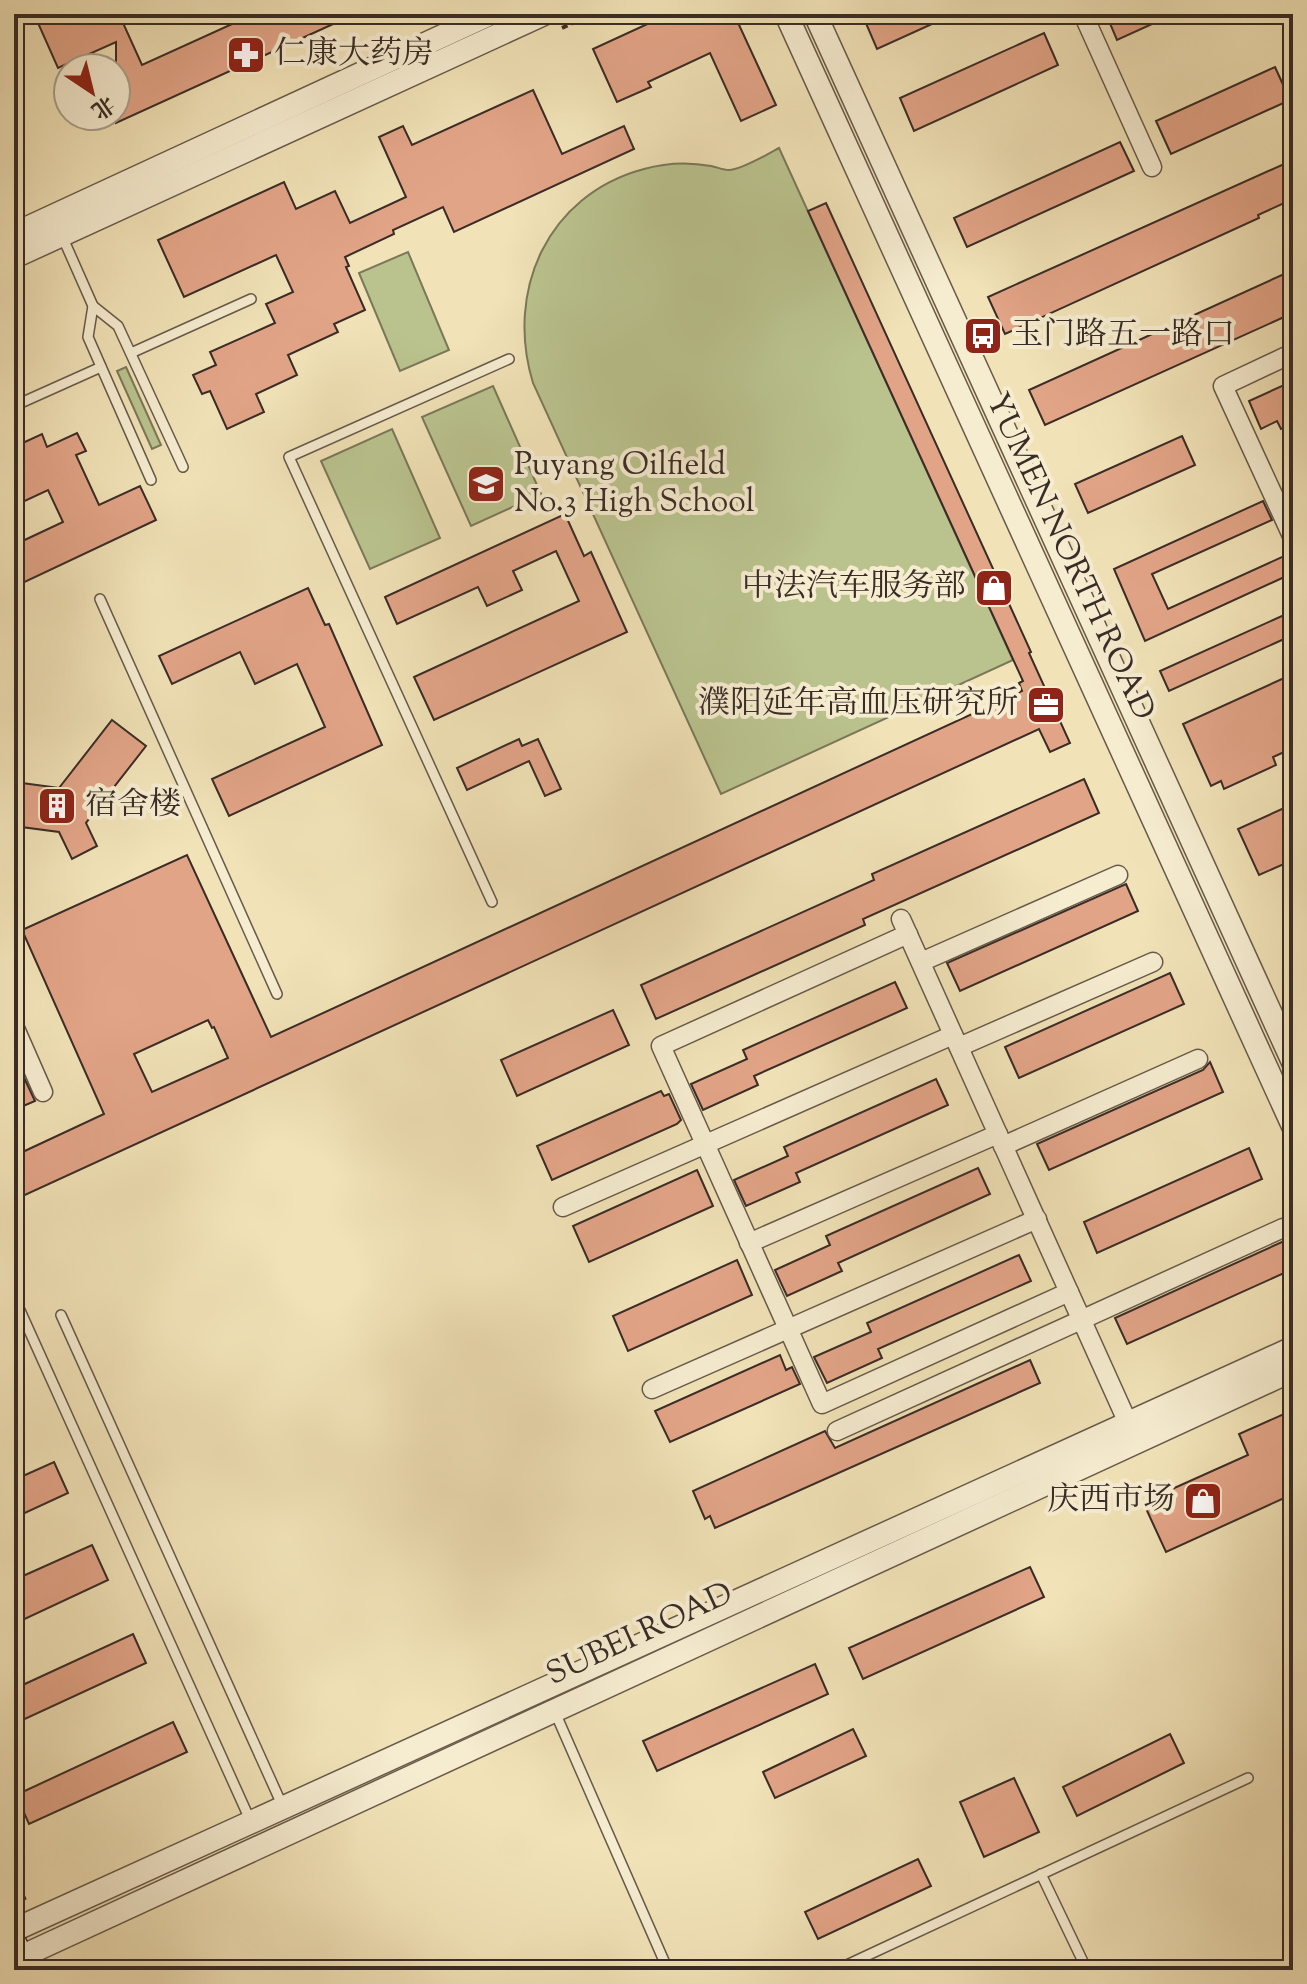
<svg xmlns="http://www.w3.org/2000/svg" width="1307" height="1984" font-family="'Sorts Mill Goudy','Noto Serif SC',serif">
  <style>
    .green { fill: #bac38e; stroke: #7a785a; stroke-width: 2 }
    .building { fill: #e2a487; stroke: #392c26; stroke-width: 2; fill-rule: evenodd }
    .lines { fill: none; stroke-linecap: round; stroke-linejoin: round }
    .service-casing { stroke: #675a4a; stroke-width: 12 }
    .minor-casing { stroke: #675a4a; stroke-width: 21 }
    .tertiary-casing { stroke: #675a4a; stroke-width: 25 }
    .secondary-casing { stroke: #392c26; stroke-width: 27 }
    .path { stroke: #392c26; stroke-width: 4; stroke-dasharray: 6 4; stroke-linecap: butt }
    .service { stroke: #f6ecd0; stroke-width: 9 }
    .minor { stroke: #f6ecd0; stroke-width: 18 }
    .tertiary { stroke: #f6ecd0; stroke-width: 22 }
    .secondary { stroke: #f6ecd0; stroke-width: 24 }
    .labels { text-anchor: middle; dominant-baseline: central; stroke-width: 8; stroke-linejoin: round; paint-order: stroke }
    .poi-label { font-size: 32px; fill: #392c26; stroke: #f6ecd0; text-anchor: start }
    .street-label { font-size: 32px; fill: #392c26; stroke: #f6ecd0 }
  </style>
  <rect width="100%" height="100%" fill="#f1e2b7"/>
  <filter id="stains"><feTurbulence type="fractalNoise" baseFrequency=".0025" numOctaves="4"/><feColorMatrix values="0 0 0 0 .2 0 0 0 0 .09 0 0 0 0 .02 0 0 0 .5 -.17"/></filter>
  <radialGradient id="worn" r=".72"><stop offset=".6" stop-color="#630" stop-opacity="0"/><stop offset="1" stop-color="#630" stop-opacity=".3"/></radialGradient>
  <g class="green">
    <path d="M779,148L1013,660L721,794L533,383C505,291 547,195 644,169C665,163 689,162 711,166C717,167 723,170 729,170C741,170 768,154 779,148Z"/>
    <polygon points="408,252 449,350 400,371 359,273"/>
    <polygon points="126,367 161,445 152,449 117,371"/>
    <polygon points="493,386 541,494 471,526 422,417"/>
    <polygon points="392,429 440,538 370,569 321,461"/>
  </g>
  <g class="building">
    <polygon points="58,14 119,14 142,65 254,14 355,14 116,123 116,42 58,68 38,23"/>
    <polygon points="669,14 734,14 776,105 741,121 710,53 648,82 651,87 617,102 593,49"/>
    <polygon points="862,14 954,14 877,49"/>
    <polygon points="1106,14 1174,14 1117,40"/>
    <polygon points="1044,33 1058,65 914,131 900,98"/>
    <polygon points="1275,67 1290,100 1171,154 1156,121"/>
    <polygon points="533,90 562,154 624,126 634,149 454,232 443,207 393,230 394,234 345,257 349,266 346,267 365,310 334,324 338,332 288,355 297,375 256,394 264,412 227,429 210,391 202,394 193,375 216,365 210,352 275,323 266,304 293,292 276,255 184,297 158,240 284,182 296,209 335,191 350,223 406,197 379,137 403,126 412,145"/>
    <polygon points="1120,142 1134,171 967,247 954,218"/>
    <polygon points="1293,160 1293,199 1258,215 1259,218 1005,334 988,297"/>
    <path d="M826,203L1031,652L1029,653L1070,743L1050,752L1039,729L14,1200V1156L104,1114L22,930L187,855L271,1037L1022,691L1019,683L1023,681L808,211ZM208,1020L212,1028L214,1027L228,1058L152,1092L134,1054Z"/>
    <polygon points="1293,270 1293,313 1045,425 1029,390"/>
    <polygon points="1293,381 1293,423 1281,429 1277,421 1261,429 1249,401"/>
    <polygon points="77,433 86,451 76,455 99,505 140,486 156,520 14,587 14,545 63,522 48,490 14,506 14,447 42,434 47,447"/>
    <polygon points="1182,436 1195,465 1088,513 1075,484"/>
    <polygon points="1263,501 1272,520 1152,574 1168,609 1293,552 1293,573 1145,641 1114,569"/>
    <polygon points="565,514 584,556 591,552 627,632 434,720 414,677 579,601 556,551 513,571 522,590 487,606 478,587 397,624 385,597"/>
    <polygon points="308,588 325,625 329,624 382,745 229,816 212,779 325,727 297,664 255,684 240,652 172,684 159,656"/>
    <polygon points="1293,611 1293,635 1169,691 1160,671"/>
    <polygon points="1293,674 1293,748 1273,757 1276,765 1224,789 1221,781 1211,786 1183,724"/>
    <polygon points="112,720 146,746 86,823 97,846 72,859 59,832 14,826 14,782 59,788"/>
    <polygon points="519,739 522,746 538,739 561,789 545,796 529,761 467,790 457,768"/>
    <polygon points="1084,779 1099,813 863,919 865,925 656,1019 641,985 874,880 872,874"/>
    <polygon points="1293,804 1293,860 1259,875 1238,829"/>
    <polygon points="1126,884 1138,911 960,991 947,963"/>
    <polygon points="1170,973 1184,1004 1019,1078 1005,1047"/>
    <polygon points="895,982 907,1008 754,1076 758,1085 703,1110 691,1084 747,1059 743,1050"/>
    <polygon points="613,1010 629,1045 517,1096 501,1060"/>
    <polygon points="14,1056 35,1101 14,1110"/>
    <polygon points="1210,1062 1223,1092 1049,1170 1037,1144 1203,1070"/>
    <polygon points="936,1079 948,1105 796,1173 800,1182 746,1206 734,1180 788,1156 784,1147"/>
    <polygon points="661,1091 664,1096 669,1094 681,1120 677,1124 552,1180 537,1146"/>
    <polygon points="1249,1148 1262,1179 1097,1253 1084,1222"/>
    <polygon points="978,1168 990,1194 838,1263 842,1271 787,1296 775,1270 830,1245 826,1236"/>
    <polygon points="697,1170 713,1206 589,1262 573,1226"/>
    <polygon points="1293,1237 1293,1269 1127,1344 1115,1318"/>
    <polygon points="1019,1255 1031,1281 878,1349 882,1358 827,1383 814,1357 871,1332 867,1323"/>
    <polygon points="737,1260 752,1295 628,1351 613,1316"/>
    <polygon points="780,1355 786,1370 792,1367 800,1384 670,1442 655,1411"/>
    <polygon points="1030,1360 1040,1383 715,1528 710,1516 705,1519 693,1491 825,1431 835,1448"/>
    <polygon points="1293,1410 1293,1494 1166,1552 1143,1502 1248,1455 1239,1434"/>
    <polygon points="54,1462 68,1493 14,1518 14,1480"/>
    <polygon points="92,1545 108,1580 14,1624 14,1580"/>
    <polygon points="1030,1567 1044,1597 863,1679 849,1648"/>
    <polygon points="133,1634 146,1663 14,1724 14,1689"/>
    <polygon points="815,1664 828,1694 657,1771 643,1741"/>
    <polygon points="173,1722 187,1752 29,1824 16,1795"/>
    <polygon points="853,1729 866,1756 775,1798 763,1772"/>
    <polygon points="1170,1734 1184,1763 1077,1816 1063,1787"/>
    <polygon points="1014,1778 1039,1832 984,1857 960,1802"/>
    <polygon points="918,1859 931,1886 818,1939 805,1912"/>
  </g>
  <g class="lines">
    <defs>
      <g id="service">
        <polyline points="62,236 93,306"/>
        <polyline points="131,353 251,299"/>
        <polyline points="14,406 101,367"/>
        <polyline points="151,480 88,337 93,306 118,326 183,467"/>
        <polyline points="100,599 277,994"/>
        <polyline points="492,902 289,457 509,359"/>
        <polyline points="14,1297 251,1822"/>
        <polyline points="61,1315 283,1807"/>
        <polyline points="554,1710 668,1970"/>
        <polyline points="1041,1874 1087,1970"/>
        <polyline points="836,1970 1248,1778"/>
      </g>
      <g id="minor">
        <polyline points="1083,14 1152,167"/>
        <polyline points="1292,14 1293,17"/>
        <polyline points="1293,353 1223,386 1293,538"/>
        <polyline points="901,919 1128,1423"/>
        <polyline points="908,934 661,1046 822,1404 1069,1292"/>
        <polyline points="921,962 1118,875"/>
        <polyline points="14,1026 43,1092"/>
        <polyline points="959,1047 1153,962"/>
        <polyline points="1003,1146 1198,1059"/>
        <polyline points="563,1207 953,1035"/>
        <polyline points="749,1243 998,1134"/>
        <polyline points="652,1389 1037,1219"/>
        <polyline points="837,1431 1283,1228"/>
      </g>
      <g id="tertiary">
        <polyline points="786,14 1293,1126"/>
        <polyline points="815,14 1293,1062"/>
        <polyline points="14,234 490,14"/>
        <polyline points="14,257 544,14"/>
        <polyline points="14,1930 1293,1348"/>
        <polyline points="14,1960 1293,1370"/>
      </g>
      <polyline id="secondary" points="14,1943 27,1970"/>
    </defs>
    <use href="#service" class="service-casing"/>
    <use href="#minor" class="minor-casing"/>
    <use href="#tertiary" class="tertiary-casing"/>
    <use href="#secondary" class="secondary-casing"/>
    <g class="path">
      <polyline points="562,28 592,14"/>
      <polyline points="14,1877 25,1900"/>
    </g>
    <use href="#service" class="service"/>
    <use href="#minor" class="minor"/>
    <use href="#tertiary" class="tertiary"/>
    <use href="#secondary" class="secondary"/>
  </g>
  <defs>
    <symbol id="pharmacy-square" viewBox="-11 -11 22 22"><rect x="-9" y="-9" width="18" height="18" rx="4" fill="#8f2418" stroke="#f6ecd0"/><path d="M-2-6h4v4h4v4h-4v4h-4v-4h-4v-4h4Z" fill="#fff"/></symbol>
    <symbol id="bus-square" viewBox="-11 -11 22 22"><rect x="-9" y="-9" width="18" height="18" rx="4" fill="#8f2418" stroke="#f6ecd0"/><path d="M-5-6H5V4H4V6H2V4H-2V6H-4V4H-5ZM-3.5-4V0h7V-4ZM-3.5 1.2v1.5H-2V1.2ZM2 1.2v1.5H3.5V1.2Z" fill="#fff"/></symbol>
    <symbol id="school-square" viewBox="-11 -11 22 22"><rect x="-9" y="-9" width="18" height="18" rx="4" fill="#8f2418" stroke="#f6ecd0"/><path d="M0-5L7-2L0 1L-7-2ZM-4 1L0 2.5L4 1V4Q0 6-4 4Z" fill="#fff"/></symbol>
    <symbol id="shop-square" viewBox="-11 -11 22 22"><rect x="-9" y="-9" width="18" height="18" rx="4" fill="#8f2418" stroke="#f6ecd0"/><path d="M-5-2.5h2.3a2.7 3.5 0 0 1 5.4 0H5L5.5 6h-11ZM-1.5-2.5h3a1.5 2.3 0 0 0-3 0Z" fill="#fff"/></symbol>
    <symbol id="office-square" viewBox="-11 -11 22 22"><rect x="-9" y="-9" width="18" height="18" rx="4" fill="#8f2418" stroke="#f6ecd0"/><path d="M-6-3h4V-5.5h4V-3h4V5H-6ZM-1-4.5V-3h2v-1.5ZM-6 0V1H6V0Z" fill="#fff"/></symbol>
    <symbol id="building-square" viewBox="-11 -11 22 22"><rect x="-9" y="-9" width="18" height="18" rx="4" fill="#8f2418" stroke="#f6ecd0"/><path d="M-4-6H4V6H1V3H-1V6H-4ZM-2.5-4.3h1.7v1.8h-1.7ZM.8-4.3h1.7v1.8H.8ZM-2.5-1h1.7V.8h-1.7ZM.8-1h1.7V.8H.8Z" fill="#fff"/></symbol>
  </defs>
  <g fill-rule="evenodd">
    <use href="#pharmacy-square" x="224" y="33" width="44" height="44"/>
    <use href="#bus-square" x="961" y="314" width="44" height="44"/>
    <use href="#school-square" x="464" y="462" width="44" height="44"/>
    <use href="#shop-square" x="972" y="566" width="44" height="44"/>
    <use href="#office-square" x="1024" y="683" width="44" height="44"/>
    <use href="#building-square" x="35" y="784" width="44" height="44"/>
    <use href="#shop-square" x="1181" y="1479" width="44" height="44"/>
  </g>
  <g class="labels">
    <g class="poi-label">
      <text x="274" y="55">仁康大药房</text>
      <text x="1011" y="336">玉门路五一路口</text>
      <text x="514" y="466">Puyang Oilfield<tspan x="514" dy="37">No.3 High School</tspan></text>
      <text x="966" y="588" text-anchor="end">中法汽车服务部</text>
      <text x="1018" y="705" text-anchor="end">濮阳延年高血压研究所</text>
      <text x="85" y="806">宿舍楼</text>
      <text x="1175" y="1501" text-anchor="end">庆西市场</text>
    </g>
    <g class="street-label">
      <text transform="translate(1069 557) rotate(65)">YUMEN NORTH ROAD</text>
      <text transform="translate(640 1635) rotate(-25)">SUBEI ROAD</text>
    </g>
  </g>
  <rect width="1307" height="1984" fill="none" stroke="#f1e2b7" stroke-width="48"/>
  <rect x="16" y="16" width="1275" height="1952" fill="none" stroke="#392c26" stroke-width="4"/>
  <rect x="24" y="24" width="1259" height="1936" fill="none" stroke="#392c26" stroke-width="2"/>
  <g transform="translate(92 92) rotate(145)"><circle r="38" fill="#f6ecd0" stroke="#aa9f8c" stroke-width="2"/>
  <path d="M0-6L14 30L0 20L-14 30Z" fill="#8f2418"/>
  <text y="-12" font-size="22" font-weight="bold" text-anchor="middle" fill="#392c26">北</text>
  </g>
  <rect width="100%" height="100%" filter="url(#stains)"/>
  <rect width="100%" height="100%" fill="url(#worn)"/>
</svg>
